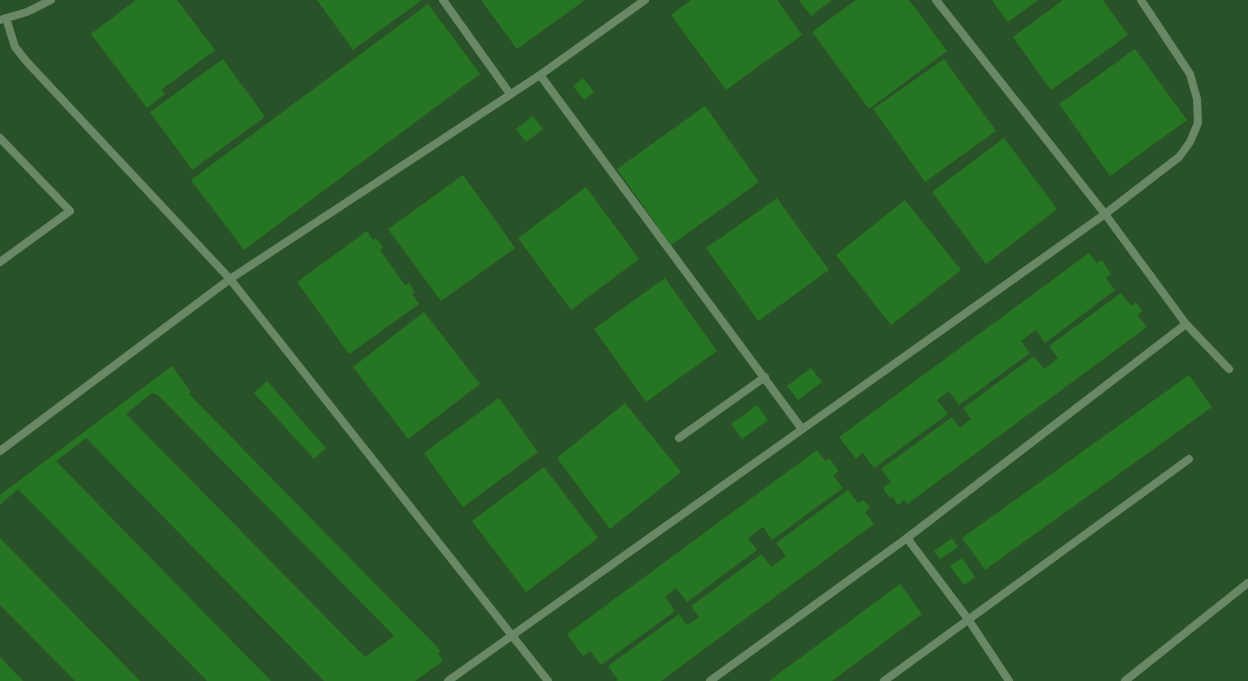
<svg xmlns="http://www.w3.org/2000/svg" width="1248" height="681" font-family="'PT Serif',serif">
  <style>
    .building { fill: #267523; fill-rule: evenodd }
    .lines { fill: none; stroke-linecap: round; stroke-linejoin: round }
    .lane { stroke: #698966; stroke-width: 8 }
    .street { stroke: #698966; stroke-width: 8 }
  </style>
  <rect width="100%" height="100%" fill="#2a5228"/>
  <g class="building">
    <polygon points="136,0 177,0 215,50 161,90 165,94 147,108 91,34"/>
    <polygon points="317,0 422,0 353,50"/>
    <polygon points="481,0 585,0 517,49"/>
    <polygon points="691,0 777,0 802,35 726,90 671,15"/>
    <polygon points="799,0 832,0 811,16"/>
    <polygon points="856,0 909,0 947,51 869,109 812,32"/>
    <polygon points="992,0 1038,0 1008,22"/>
    <polygon points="1063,0 1103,0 1128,35 1051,90 1013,37"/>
    <polygon points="428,4 480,74 244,250 191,180"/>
    <polygon points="1135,49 1187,120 1110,176 1059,104"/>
    <polygon points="223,59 265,117 192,170 150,112"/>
    <polygon points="944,59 996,131 925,182 873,109"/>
    <polygon points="583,78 594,92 584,100 573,86"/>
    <polygon points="705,106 759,182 671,245 617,169"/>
    <polygon points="533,116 543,129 526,142 516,129"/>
    <polygon points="1004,138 1057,209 986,264 932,192"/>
    <polygon points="463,175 515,248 441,301 388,229"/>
    <polygon points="586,187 639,259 571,310 518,238"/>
    <polygon points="777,198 829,270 758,321 706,248"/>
    <polygon points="905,200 961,270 891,325 836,255"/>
    <polygon points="367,231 373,240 376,238 383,247 380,250 405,285 409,283 415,292 412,294 419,304 349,354 297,282"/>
    <polygon points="1089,253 1097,263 1102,260 1111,274 1106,278 1115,290 1045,343 1036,330 1021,341 1030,353 959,405 949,391 937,400 948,414 874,468 863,453 856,459 839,437"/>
    <polygon points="665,278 717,351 646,402 594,329"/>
    <polygon points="1121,293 1131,306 1136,302 1142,311 1137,315 1147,327 907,504 904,500 898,505 892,496 890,498 883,488 891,482 881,469 952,417 960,428 971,419 963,408 1034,356 1044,369 1058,358 1049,346"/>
    <polygon points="424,312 480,384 408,439 353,367"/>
    <path d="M172,366L191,392L189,394L441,651L438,654L443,661L415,681H324L86,438L56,461L271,681H207L18,489L0,505V495ZM152,393L158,395L394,636L365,657L126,414Z"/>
    <polygon points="811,368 822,382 798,400 787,386"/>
    <polygon points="1189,375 1212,407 985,570 962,538"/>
    <polygon points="267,381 326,448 314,459 254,393"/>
    <polygon points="499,398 538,452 463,507 424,453"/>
    <polygon points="625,403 681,472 610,529 557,458"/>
    <polygon points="757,405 768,420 742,439 731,424"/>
    <polygon points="817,450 825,461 829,458 839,471 833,475 843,488 772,540 763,527 748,538 757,550 687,602 676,588 665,597 675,611 601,665 590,651 583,656 567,634"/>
    <polygon points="544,467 598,538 526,592 472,521"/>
    <polygon points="848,490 858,503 864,500 870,508 865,512 874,524 661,681 616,681 618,680 608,666 679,614 687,625 699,617 691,606 762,554 771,567 786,556 776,543"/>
    <polygon points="0,538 140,681 75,681 0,605"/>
    <polygon points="952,538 958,547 940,559 934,551"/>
    <polygon points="962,558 975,577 964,585 950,566"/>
    <polygon points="900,584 922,614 832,681 769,681"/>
    <polygon points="0,657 23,681 0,681"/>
  </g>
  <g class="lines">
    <polyline class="lane" points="679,438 765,377"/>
    <g class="street">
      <polyline points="443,0 510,94"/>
      <polyline points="936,0 1105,214 1186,324 1229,369"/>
      <polyline points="6,18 15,47 27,62 230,279 548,681"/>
      <polyline points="0,20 27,12 51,0"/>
      <polyline points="540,75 802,429"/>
      <polyline points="0,138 70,211 0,262"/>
      <polyline points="0,451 230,279 540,75 645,0"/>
      <polyline points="907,538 968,619 1009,681"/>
      <polyline points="448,681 1105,214 1179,157 1190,142 1198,123 1197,99 1190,74 1141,0"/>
      <polyline points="710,681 907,538 1186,324"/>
      <polyline points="884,681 1189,459"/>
      <polyline points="1125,681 1248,583"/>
    </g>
  </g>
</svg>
